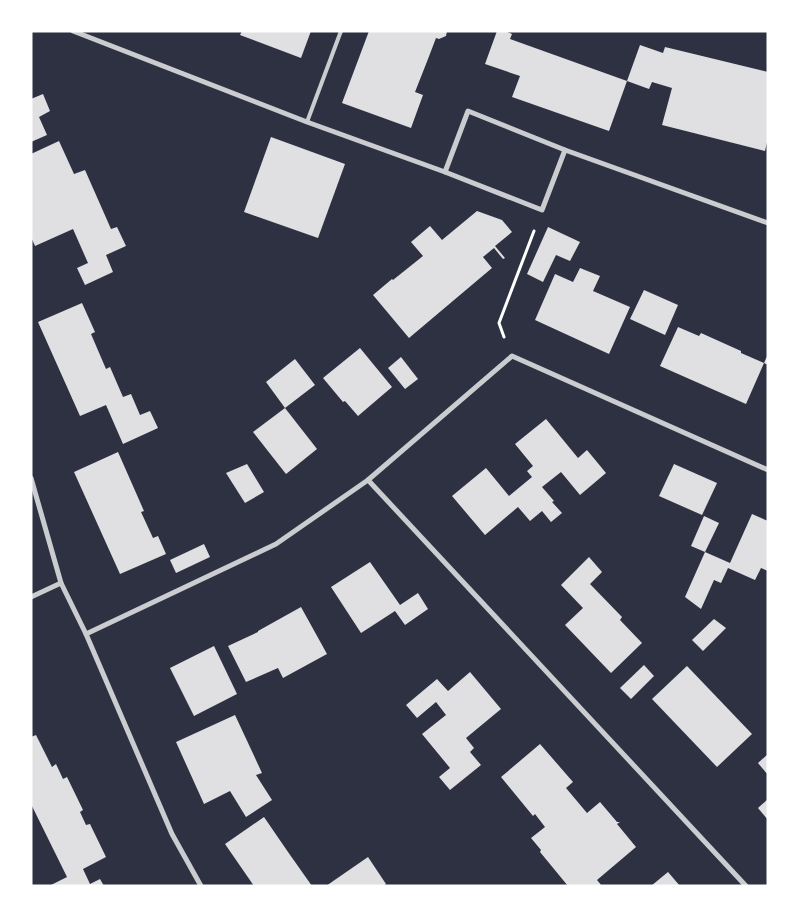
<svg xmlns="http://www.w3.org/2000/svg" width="799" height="917" font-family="'Sofia Sans Condensed',sans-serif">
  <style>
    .building { fill: #e0e0e3 }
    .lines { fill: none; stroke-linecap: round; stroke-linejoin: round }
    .path { stroke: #fff; stroke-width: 3 }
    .service { stroke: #caccd0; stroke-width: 4 }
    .minor { stroke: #caccd0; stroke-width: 5 }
  </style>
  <rect width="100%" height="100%" fill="#2d3142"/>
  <g class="building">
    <polygon points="242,31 311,31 301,58 240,35"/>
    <polygon points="369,31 447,31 446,36 439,39 436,38 428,59 415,92 423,95 411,128 342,103"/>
    <polygon points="497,31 505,31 512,34 510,39 627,81 640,45 663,53 665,47 768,72 768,138 765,151 662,125 672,88 652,82 649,89 627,81 609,131 512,97 520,76 485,64"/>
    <polygon points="43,94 50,111 39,117 47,135 31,142 31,99"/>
    <polygon points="271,137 345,164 318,238 244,212"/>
    <polygon points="59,141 74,174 85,170 111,229 117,227 126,246 106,255 113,272 85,285 77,268 88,263 73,229 35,246 31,237 31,154"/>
    <polygon points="477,211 502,220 512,232 495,246 505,258 503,259 494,248 483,257 492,268 409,338 373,295 392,279 393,280 423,256 411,242 430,226 442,240"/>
    <polygon points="548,227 580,242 570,261 556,255 543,282 527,274"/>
    <polygon points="580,268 600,276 593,291 630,307 609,354 535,320 555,274 573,282"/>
    <polygon points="644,290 678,305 665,335 630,319"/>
    <polygon points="82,303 95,332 91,334 106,369 110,367 123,397 131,394 140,415 150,411 158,428 123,444 106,405 80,416 38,322"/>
    <polygon points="678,327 699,336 701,333 741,351 741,353 764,363 768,354 768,365 764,363 746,404 660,366"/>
    <polygon points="360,348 392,387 358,416 345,401 343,402 323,378"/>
    <polygon points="401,357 418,379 405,389 388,368"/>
    <polygon points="295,359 315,385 285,408 266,382"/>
    <polygon points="285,408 317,449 286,474 253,432"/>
    <polygon points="546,419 578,458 587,450 606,473 580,495 561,472 542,487 554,501 552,502 562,513 551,522 542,511 530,521 518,507 485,535 452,496 486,468 509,496 532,477 527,471 533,466 515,444"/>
    <polygon points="118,452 144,511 141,512 153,538 158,536 166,554 120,574 74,472"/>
    <polygon points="247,464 264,492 245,503 226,473"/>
    <polygon points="674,464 717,483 702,515 659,496"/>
    <polygon points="752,514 768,521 768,571 761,568 755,580 728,568 721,583 714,580 701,609 685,597 705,552 730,563"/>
    <polygon points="704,516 719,523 705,552 691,546"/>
    <polygon points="204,544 210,557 176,573 170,560"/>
    <polygon points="589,557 602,572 590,584 622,617 620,620 642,643 611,673 565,625 583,608 561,585"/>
    <polygon points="370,562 400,605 418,593 428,609 405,625 395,611 361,633 331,587"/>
    <polygon points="301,607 327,654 283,678 278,668 246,682 228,646 258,632 258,631"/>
    <polygon points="714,619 726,628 703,651 692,640"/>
    <polygon points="214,646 237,694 194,716 170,668"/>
    <polygon points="644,665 654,676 631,699 620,688"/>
    <polygon points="687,666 752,734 717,767 652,699"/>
    <polygon points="470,672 501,709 466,738 474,748 470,752 481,765 450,790 439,777 450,768 422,734 446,715 436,702 417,718 406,705 437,679 448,691"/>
    <polygon points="235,715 262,773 256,775 272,800 246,817 230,791 204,804 176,742"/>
    <polygon points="36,735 52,767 56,764 63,779 67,777 83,810 80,812 86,825 90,824 106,857 83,869 90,884 100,879 104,886 49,886 67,877 31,804 31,737"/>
    <polygon points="540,744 573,782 566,788 587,813 600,802 617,822 620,822 617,824 636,847 597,880 602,886 568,886 540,852 541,850 531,838 545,827 535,814 533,816 501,777"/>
    <polygon points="768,754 768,775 758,763"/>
    <polygon points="768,799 768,820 758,808"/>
    <polygon points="264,817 288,852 312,886 254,886 225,844"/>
    <polygon points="368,857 386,884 383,886 326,886"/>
    <polygon points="668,872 680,886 651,886"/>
  </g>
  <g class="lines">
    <polyline class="path" points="504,337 499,323 534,231"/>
    <polyline class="service" points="307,122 341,31"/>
    <g class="minor">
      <polyline points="73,31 307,122 445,172 542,210 565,150"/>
      <polyline points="445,172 468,111 565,150 768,223"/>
      <polyline points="31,478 61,583 86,634 172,834 201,886"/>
      <polyline points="368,480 746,886"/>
      <polyline points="31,597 61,583"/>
      <polyline points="86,634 276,544 368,480 512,356 768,470"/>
    </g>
  </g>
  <rect width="799" height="917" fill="none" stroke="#ffffff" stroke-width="65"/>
</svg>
